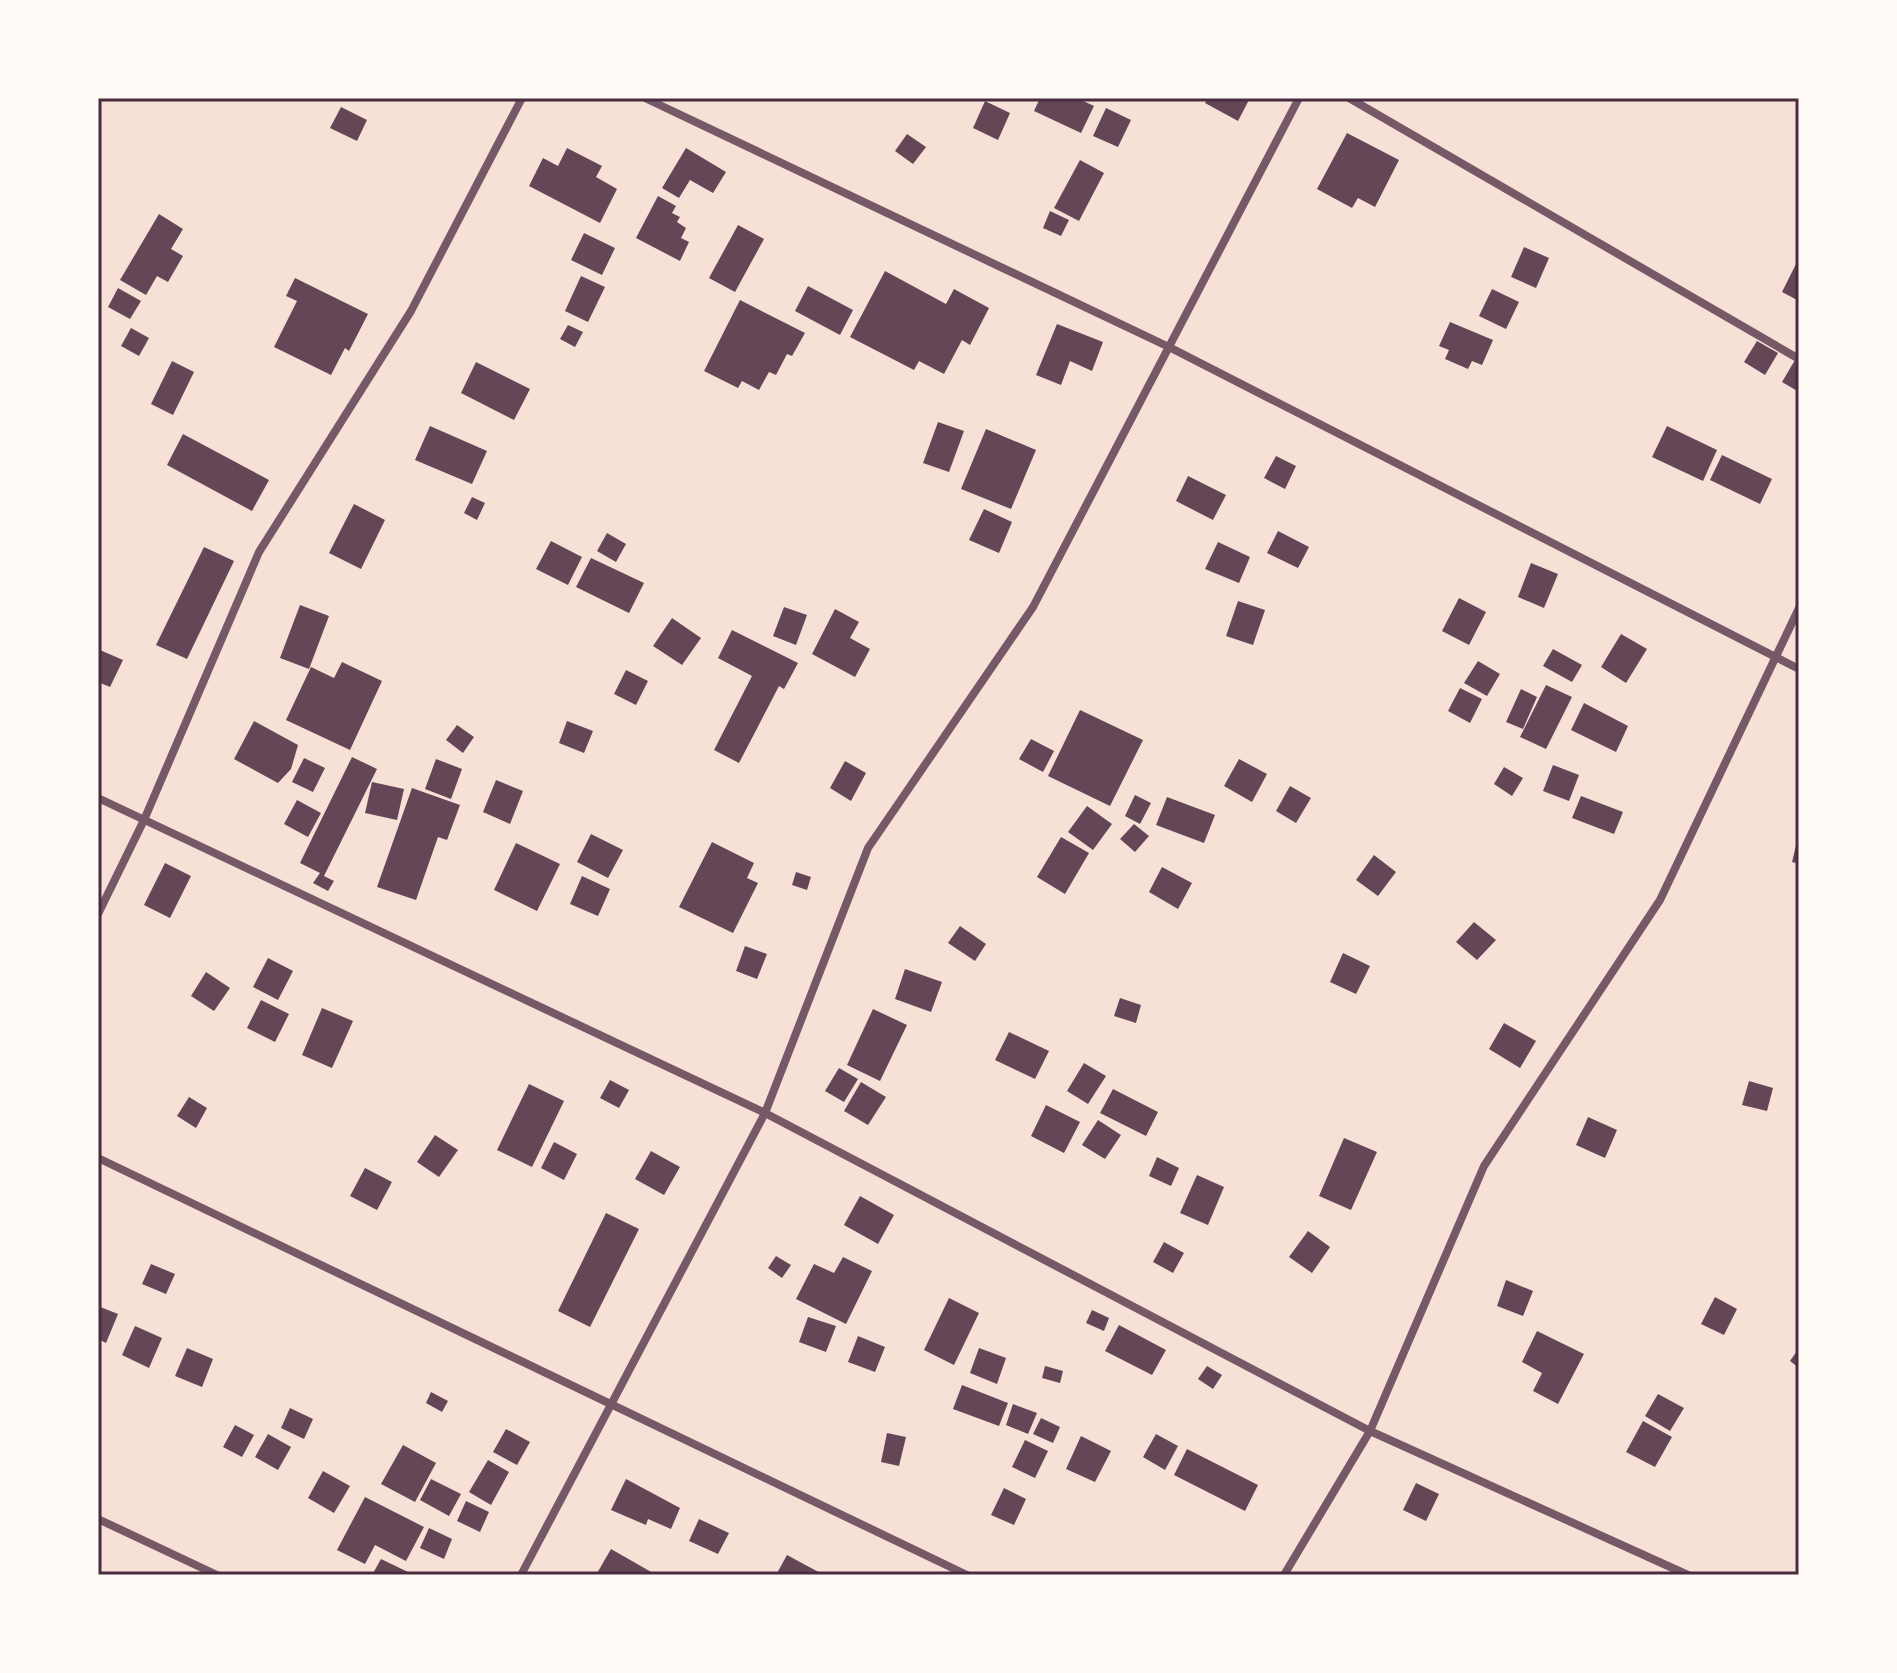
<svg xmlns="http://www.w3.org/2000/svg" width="1897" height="1673" font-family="Spectral,serif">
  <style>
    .building { fill: #644757 }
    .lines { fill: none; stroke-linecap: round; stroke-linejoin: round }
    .minor { stroke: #755966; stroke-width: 8 }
    .neatline { fill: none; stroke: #4a2c40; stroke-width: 3 }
  </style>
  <rect width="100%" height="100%" fill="#f7e1d7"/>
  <g class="building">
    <polygon points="1040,98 1077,98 1094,106 1081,133 1034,111"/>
    <polygon points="1208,98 1250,98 1238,121 1205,103"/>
    <polygon points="985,101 1010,113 998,140 973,128"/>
    <polygon points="341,107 367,120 357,141 330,128"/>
    <polygon points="1106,108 1131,120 1118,147 1093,136"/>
    <polygon points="1347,133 1399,160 1375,207 1358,198 1352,208 1317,189"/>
    <polygon points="907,134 926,147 913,164 895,151"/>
    <polygon points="567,148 602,166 596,177 617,189 600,223 529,186 543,158 558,166"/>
    <polygon points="686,148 726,172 713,193 690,180 679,198 662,188"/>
    <polygon points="1080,160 1104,173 1079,221 1054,208"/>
    <polygon points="658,196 676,206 672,213 680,217 677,222 686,228 681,238 689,242 680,261 636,238"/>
    <polygon points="1050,211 1069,220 1061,236 1043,228"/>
    <polygon points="159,214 183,229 171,249 183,256 168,282 157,276 146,295 120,280"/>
    <polygon points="738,225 764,239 735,292 709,278"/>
    <polygon points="584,233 615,248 602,275 571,260"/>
    <polygon points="1524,247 1549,258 1536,288 1511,277"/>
    <polygon points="1799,258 1799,301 1782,292"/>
    <polygon points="885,271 946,304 954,289 989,308 970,345 962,340 944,374 919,361 914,370 850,337"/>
    <polygon points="581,276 605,287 588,322 565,311"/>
    <polygon points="295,278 368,314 349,351 345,348 331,375 274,347 297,301 286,296"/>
    <polygon points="808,286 853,310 840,335 795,311"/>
    <polygon points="118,288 141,301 130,319 108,307"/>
    <polygon points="1492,289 1519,302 1506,329 1479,316"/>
    <polygon points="740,300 805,333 792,356 787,354 776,375 769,372 759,390 742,381 738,388 704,371"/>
    <polygon points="1450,322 1493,340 1482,365 1472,361 1468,369 1445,359 1449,350 1439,346"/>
    <polygon points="1057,324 1103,342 1092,371 1070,361 1061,385 1036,375"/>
    <polygon points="568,325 583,332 575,347 560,339"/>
    <polygon points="131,328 149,338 139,356 121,346"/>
    <polygon points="1757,341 1778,353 1765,375 1744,362"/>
    <polygon points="1795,360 1799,363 1799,392 1782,382"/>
    <polygon points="172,361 194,372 173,415 151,404"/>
    <polygon points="476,362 530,389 514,420 461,393"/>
    <polygon points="938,422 964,431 949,472 923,463"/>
    <polygon points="430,426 487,451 472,484 415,460"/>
    <polygon points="1667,426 1717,450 1703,481 1652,457"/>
    <polygon points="986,429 1036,450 1011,509 961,489"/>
    <polygon points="183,434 269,480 252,511 167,465"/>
    <polygon points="1722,455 1772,479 1760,504 1710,480"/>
    <polygon points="1276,456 1296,466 1285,489 1264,478"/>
    <polygon points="1188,476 1226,495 1213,520 1176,501"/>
    <polygon points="472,497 485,503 477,520 464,513"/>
    <polygon points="354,504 385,520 361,569 329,553"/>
    <polygon points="984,509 1012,522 999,553 969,540"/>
    <polygon points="1278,531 1309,547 1298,568 1267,553"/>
    <polygon points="607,533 626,544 616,562 597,551"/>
    <polygon points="551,541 582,557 568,585 536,569"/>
    <polygon points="1218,542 1250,557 1239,583 1205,569"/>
    <polygon points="204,547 234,561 187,659 156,645"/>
    <polygon points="591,558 644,583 629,613 576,587"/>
    <polygon points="1531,563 1558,574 1544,608 1518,597"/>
    <polygon points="1459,598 1486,612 1469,645 1442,631"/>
    <polygon points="1238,601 1265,610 1253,645 1226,636"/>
    <polygon points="300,605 329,616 309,669 280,658"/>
    <polygon points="784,607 807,615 796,645 773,636"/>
    <polygon points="835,609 859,622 850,638 870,649 855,677 812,654"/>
    <polygon points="672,618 701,638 682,665 653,646"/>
    <polygon points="732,630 798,663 784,689 779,686 739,763 714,750 752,676 718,658"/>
    <polygon points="1621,634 1647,649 1626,683 1601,667"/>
    <polygon points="1553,649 1582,665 1572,682 1543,666"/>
    <polygon points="100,650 123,660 110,687 98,682"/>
    <polygon points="1478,661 1500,674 1487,696 1464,683"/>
    <polygon points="342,662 382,681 350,750 286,720 311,667 334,678"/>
    <polygon points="626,670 648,681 636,705 614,694"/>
    <polygon points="1546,685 1572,697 1546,749 1520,737"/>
    <polygon points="1460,688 1482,699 1470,723 1448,711"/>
    <polygon points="1521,689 1537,697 1523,729 1506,722"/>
    <polygon points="1584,703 1628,726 1616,752 1571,730"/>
    <polygon points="1080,710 1143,740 1110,806 1048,776"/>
    <polygon points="254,721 298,745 291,769 278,783 234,759"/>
    <polygon points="567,721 593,731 584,753 559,743"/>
    <polygon points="457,725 474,737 463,753 446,740"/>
    <polygon points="1031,739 1054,751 1043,772 1019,759"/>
    <polygon points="352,757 377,769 324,876 334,881 328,891 313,883 320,873 300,863"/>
    <polygon points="304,758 325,768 313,792 292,782"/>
    <polygon points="436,759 462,769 451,799 425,789"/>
    <polygon points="1239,759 1267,774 1252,802 1224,786"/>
    <polygon points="845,761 866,773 851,801 830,788"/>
    <polygon points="1553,765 1579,775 1569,801 1543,791"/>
    <polygon points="1504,767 1523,778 1512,796 1494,784"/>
    <polygon points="496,780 523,791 510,824 483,812"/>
    <polygon points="372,782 404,789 397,820 365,813"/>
    <polygon points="1290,786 1311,798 1296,823 1276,811"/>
    <polygon points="412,788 460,805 447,840 438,837 416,900 377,887"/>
    <polygon points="1135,795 1151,803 1140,824 1125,816"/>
    <polygon points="1581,796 1623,812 1614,834 1572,818"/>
    <polygon points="1167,797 1215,815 1204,843 1156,825"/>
    <polygon points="297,800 321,813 308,837 284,824"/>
    <polygon points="1087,806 1112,824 1093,850 1068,832"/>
    <polygon points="1134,824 1149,836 1135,852 1120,839"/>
    <polygon points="591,834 623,850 608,878 577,862"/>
    <polygon points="1061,837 1089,853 1065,894 1037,877"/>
    <polygon points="1798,837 1799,837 1799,864 1792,862"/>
    <polygon points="712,842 754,863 747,878 758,883 733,933 679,907"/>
    <polygon points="516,843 560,864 537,911 494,890"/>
    <polygon points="1374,855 1396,872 1378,896 1356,880"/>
    <polygon points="165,863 191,876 170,918 144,905"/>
    <polygon points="1162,867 1192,883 1178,909 1149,892"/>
    <polygon points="796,872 811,877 807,890 792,885"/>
    <polygon points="582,876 610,889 598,916 570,904"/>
    <polygon points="1474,922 1496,940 1477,960 1456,942"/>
    <polygon points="960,926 986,944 975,961 948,943"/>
    <polygon points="745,946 767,954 757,979 736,971"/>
    <polygon points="1343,953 1370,966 1356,994 1330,982"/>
    <polygon points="268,958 293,971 278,1000 253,987"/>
    <polygon points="905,969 942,982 931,1012 895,999"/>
    <polygon points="206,972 230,988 214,1011 191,996"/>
    <polygon points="1120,998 1141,1005 1136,1023 1114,1016"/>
    <polygon points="261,1000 289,1014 275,1042 247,1028"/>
    <polygon points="322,1008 353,1021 332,1068 302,1055"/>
    <polygon points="873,1009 907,1025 880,1081 847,1065"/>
    <polygon points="1504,1023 1536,1041 1520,1068 1489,1049"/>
    <polygon points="1009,1032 1049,1051 1035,1079 995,1060"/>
    <polygon points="1084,1063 1106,1076 1088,1104 1067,1091"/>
    <polygon points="839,1068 858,1079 844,1102 825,1091"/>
    <polygon points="610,1080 629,1090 619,1108 600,1098"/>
    <polygon points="1749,1081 1773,1088 1767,1111 1742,1105"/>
    <polygon points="861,1082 886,1097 868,1125 844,1111"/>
    <polygon points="529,1084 564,1101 532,1167 497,1150"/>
    <polygon points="1113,1089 1158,1112 1146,1136 1100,1113"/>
    <polygon points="189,1097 207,1108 196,1128 177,1116"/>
    <polygon points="1046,1105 1080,1122 1064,1153 1031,1136"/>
    <polygon points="1588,1117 1617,1130 1605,1158 1576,1145"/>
    <polygon points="1098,1120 1121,1135 1105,1159 1082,1145"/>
    <polygon points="435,1135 458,1150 439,1177 417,1162"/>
    <polygon points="1344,1138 1377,1152 1351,1210 1319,1196"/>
    <polygon points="554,1142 577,1154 564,1180 541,1168"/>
    <polygon points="651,1151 680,1167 664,1195 635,1179"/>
    <polygon points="1157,1157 1179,1168 1171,1186 1149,1176"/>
    <polygon points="365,1168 392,1182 377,1210 350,1196"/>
    <polygon points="1197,1175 1224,1187 1208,1225 1180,1213"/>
    <polygon points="860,1196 894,1215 878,1244 844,1225"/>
    <polygon points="606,1213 639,1229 590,1327 558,1311"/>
    <polygon points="1308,1231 1330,1247 1312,1273 1289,1257"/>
    <polygon points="1164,1242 1184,1253 1173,1273 1153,1262"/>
    <polygon points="776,1256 791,1265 782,1278 768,1268"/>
    <polygon points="843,1257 872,1271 846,1324 796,1299 814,1264 834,1273"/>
    <polygon points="151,1264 175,1274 166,1294 142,1284"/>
    <polygon points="1506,1280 1533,1291 1523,1316 1497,1306"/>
    <polygon points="1715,1297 1737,1309 1724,1335 1701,1324"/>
    <polygon points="949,1298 979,1313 954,1365 924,1350"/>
    <polygon points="98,1306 118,1314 106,1343 98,1339"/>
    <polygon points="1092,1310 1109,1318 1104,1331 1086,1323"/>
    <polygon points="808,1317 836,1326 826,1352 799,1342"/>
    <polygon points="1119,1325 1166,1350 1152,1375 1105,1351"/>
    <polygon points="135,1326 162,1338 149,1368 122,1355"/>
    <polygon points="1537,1331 1584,1354 1558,1404 1533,1391 1542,1373 1522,1362"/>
    <polygon points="858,1336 885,1347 875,1372 848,1362"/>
    <polygon points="187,1348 213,1359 202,1387 175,1376"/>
    <polygon points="979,1348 1006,1358 997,1384 970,1373"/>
    <polygon points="1799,1348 1799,1368 1790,1361"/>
    <polygon points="1045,1366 1063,1371 1060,1383 1042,1378"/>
    <polygon points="1207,1366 1222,1375 1213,1389 1198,1379"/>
    <polygon points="962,1385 1008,1403 999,1426 953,1409"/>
    <polygon points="431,1392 448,1401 442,1412 426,1403"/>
    <polygon points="1658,1394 1684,1408 1670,1431 1645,1416"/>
    <polygon points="1013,1404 1037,1413 1028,1434 1006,1425"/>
    <polygon points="290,1408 313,1419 304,1439 281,1428"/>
    <polygon points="1041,1418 1060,1427 1053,1443 1033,1434"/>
    <polygon points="1643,1421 1672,1437 1655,1467 1626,1452"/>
    <polygon points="235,1425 254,1435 242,1457 223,1447"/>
    <polygon points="506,1429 530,1442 517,1465 493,1452"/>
    <polygon points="887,1433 906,1437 899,1466 881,1462"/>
    <polygon points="268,1434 291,1447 278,1470 255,1457"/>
    <polygon points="1156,1434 1178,1446 1165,1470 1143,1457"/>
    <polygon points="1081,1436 1111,1451 1095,1482 1066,1469"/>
    <polygon points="1025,1440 1048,1451 1035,1478 1012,1467"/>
    <polygon points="403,1445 436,1463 415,1502 381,1484"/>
    <polygon points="1187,1449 1258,1485 1245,1511 1174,1475"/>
    <polygon points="488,1460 509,1472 491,1505 469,1492"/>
    <polygon points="323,1471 350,1486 334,1513 308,1498"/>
    <polygon points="431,1479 461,1494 449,1516 420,1500"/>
    <polygon points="626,1479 680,1508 671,1529 648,1519 646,1525 611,1510"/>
    <polygon points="1416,1483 1439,1494 1426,1521 1403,1510"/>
    <polygon points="1004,1488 1026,1499 1014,1525 991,1515"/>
    <polygon points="365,1497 424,1527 406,1561 375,1545 365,1564 337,1550"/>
    <polygon points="466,1501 489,1512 480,1532 457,1521"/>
    <polygon points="699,1519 729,1533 718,1554 689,1541"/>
    <polygon points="429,1528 452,1539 444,1559 420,1548"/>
    <polygon points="611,1549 653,1573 652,1575 596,1575"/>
    <polygon points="787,1555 824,1575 776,1575"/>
    <polygon points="381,1559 408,1572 406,1575 372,1575"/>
  </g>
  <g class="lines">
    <g class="minor">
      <polyline points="645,98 1169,347 1799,669"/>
      <polyline points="1349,98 1799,359"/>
      <polyline points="98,798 765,1113 1370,1431 1688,1575"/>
      <polyline points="98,914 144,820 259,552 411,311 522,98"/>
      <polyline points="98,1158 967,1575"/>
      <polyline points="98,1519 217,1575"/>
      <polyline points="521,1575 765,1113 868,848 1033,607 1299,98"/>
      <polyline points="1284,1575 1370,1431 1484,1166 1660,900 1799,608"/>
    </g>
  </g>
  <rect width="1897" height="1673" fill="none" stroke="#fffaf5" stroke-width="200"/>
  <rect x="100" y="100" width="1697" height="1473" class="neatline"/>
</svg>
